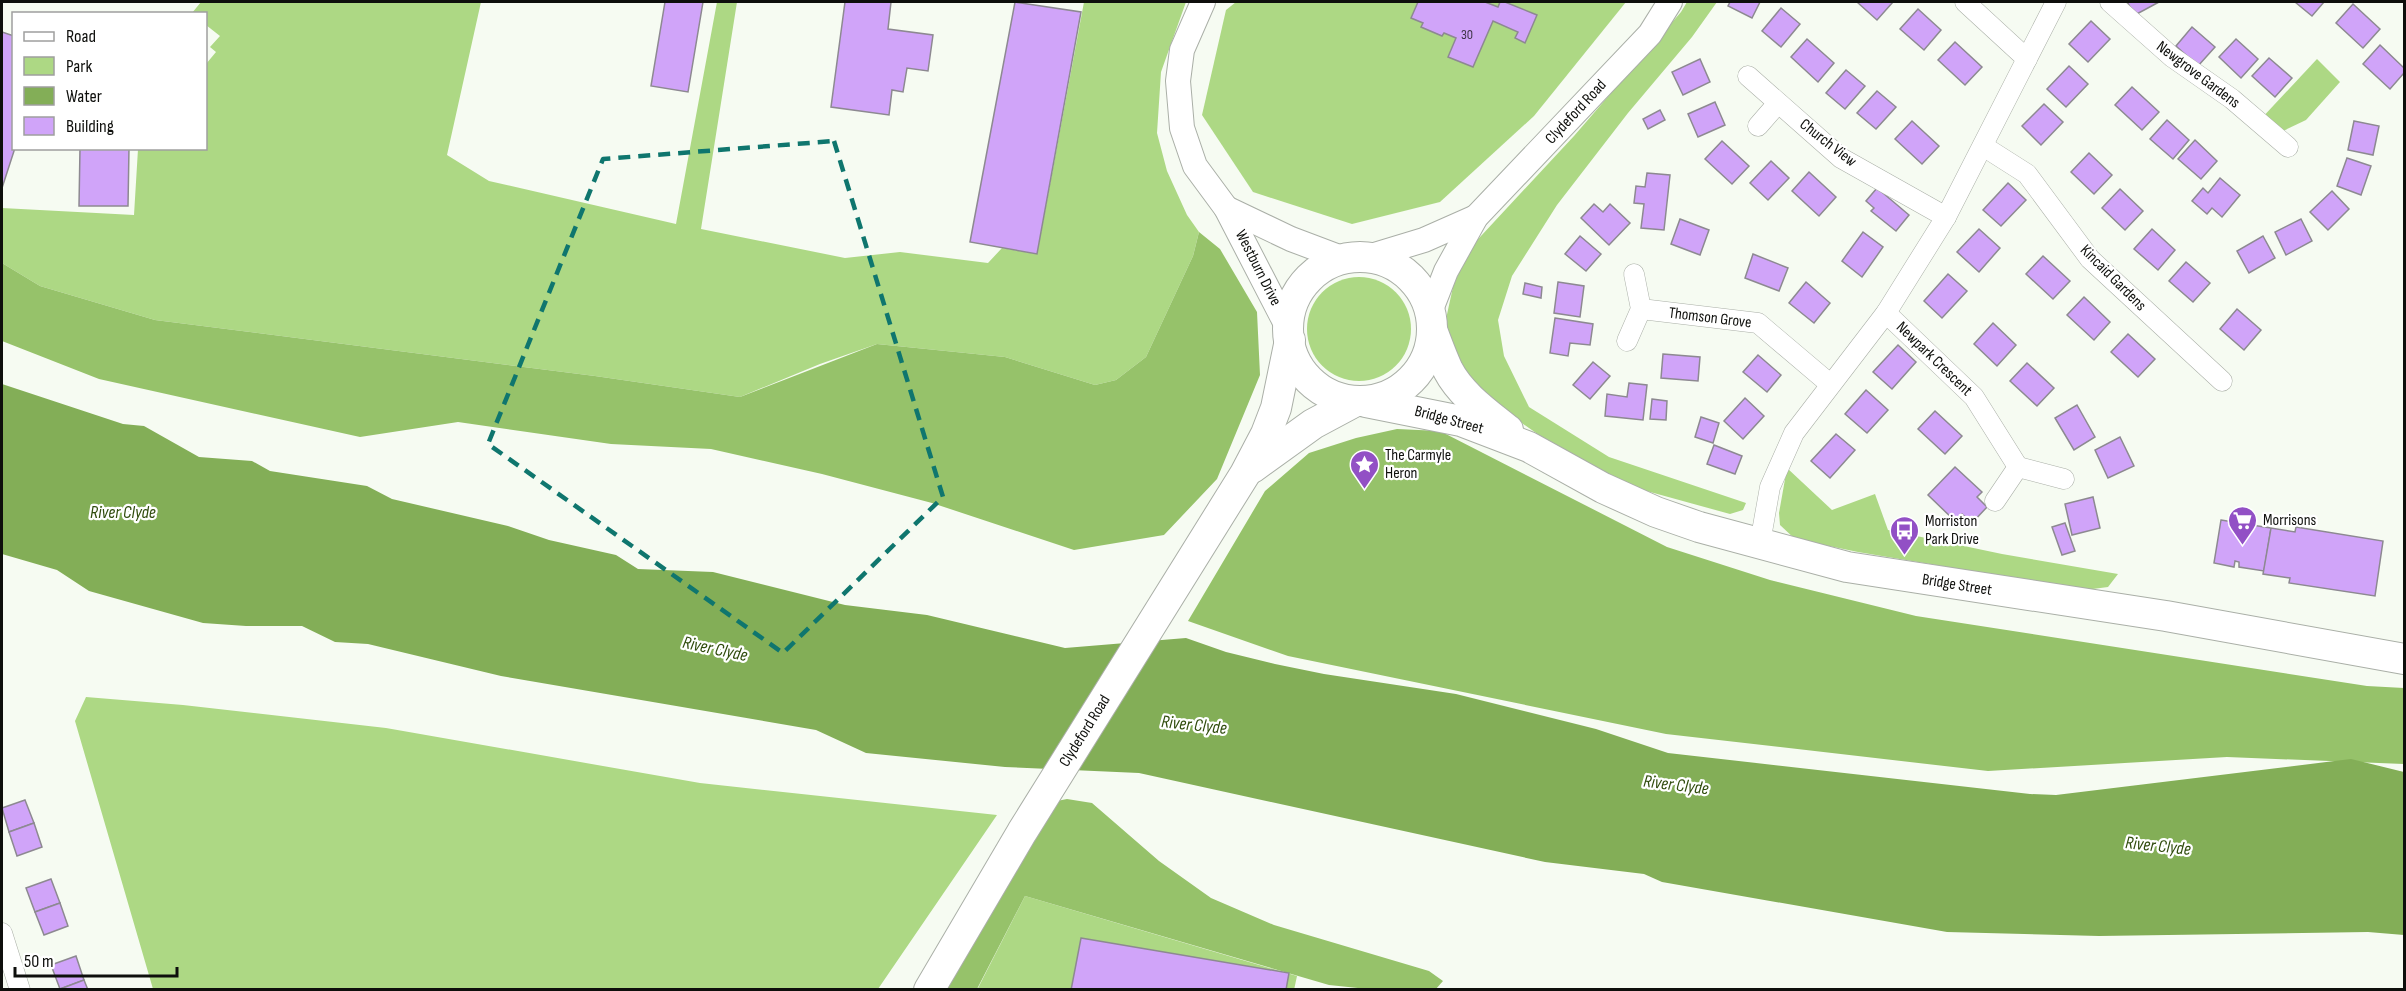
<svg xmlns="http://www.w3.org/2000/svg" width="2406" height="991" font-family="'Sofia Sans Condensed',sans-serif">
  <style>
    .green { fill: #add884 }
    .forest { fill: #96c26a }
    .water { fill: #83ae57 }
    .building { fill: #d0a4f9; stroke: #8d8991; stroke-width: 1.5 }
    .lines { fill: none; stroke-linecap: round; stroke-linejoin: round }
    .minor-casing { stroke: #aaafa7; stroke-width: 21 }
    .tertiary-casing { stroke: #aaafa7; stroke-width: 26 }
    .primary-casing { stroke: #aaafa7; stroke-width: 32 }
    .minor { stroke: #fff; stroke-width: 20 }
    .tertiary { stroke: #fff; stroke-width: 24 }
    .primary { stroke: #fff; stroke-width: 30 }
    .marked { fill: none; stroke: #0f766e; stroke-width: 4.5; stroke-dasharray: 12 8; stroke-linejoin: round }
    .labels { text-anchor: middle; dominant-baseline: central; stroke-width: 4.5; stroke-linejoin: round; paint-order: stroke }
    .number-label { font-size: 14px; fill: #3e3447 }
    .street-label { font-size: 16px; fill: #0e0f0c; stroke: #fff }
    .poi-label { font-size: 16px; fill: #0e0f0c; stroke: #fff; text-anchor: start }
    .water-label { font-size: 18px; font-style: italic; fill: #304c0d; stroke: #fff }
  </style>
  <rect width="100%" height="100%" fill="#f6fbf2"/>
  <g class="green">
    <polygon points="201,2 481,2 447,155 489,181 676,224 717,2 737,2 701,229 845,258 900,252 988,263 1002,248 1037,254 1084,2 1186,2 1161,72 1157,133 1167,171 1187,215 1199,232 1193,256 1146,357 1116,380 1095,385 1005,357 877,344 820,364 740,397 595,376 155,320 40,286 2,263 2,208 134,215 138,149 206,148 206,64 216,52 210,47 220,36 206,25 206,14 192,13"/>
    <polygon points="1236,2 1626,2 1534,116 1440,202 1352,224 1253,192 1202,115 1226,10"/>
    <polygon points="1687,2 1717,2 1692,37 1628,113 1557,205 1512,276 1498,320 1504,356 1529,407 1609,457 1746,503 1743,510 1730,514 1632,487 1539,435 1480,394 1453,363 1444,328 1453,287 1468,250 1574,136 1681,12"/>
    <polygon points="2317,59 2340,82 2306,120 2281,132 2259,121"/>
    <circle cx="1359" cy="329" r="52"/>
    <polygon points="1787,468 1832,510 1875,494 1888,530 2002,554 2118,574 2108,587 2085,590 1858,552 1795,539 1780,525 1779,513"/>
    <polygon points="86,697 183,705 386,728 700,783 997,815 878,989 153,989 75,721"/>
    <polygon points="1025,896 1297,976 1294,990 977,990"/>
  </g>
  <g class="forest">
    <polygon points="1199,232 1220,249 1257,312 1260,375 1217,479 1164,535 1074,550 932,503 822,474 711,449 611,444 458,422 360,437 99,379 2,341 2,263 40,286 155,320 595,376 740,397 877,344 1005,357 1095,385 1116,380 1146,357 1193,256"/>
    <polygon points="1397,429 1440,431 1667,547 1770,580 1916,616 2367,686 2404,688 2404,764 2227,757 1988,771 1666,734 1288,656 1188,621 1265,491 1309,453 1356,438"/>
    <polygon points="1067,799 1092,803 1159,861 1211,898 1274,925 1429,971 1443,981 1435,990 1377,990 1329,985 1025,896 977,989 938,990 1057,801"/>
  </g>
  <polygon class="water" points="2,384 123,424 144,426 199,457 252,461 270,471 367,486 392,499 508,526 549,540 616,555 638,569 713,572 845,605 927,615 1065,648 1186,638 1226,652 1275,664 1324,674 1456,694 1596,729 1668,753 2030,794 2056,795 2351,759 2404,772 2404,935 2368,932 2099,936 1947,932 1662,882 1644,874 1545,862 1139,773 1005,767 866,753 816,730 501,676 368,644 335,642 302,626 246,626 203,623 89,591 57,570 2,554"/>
  <g class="building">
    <polygon points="665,2 703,2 688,92 651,86"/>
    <polygon points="845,2 891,2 888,29 933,35 928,71 907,68 903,92 892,90 889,115 831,107"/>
    <polygon points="1015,2 1081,12 1037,254 970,242"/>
    <polygon points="1418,2 1485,2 1498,7 1500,2 1505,2 1537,15 1525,43 1515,38 1518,32 1493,21 1473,67 1448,57 1456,38 1444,33 1442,36 1421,27 1423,23 1411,18"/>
    <polygon points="1730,2 1760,2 1752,18 1728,6"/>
    <polygon points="1857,2 1893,2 1877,20"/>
    <polygon points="2127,2 2159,2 2135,15"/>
    <polygon points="2295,2 2324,2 2312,16"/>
    <polygon points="2353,4 2380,29 2363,48 2336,23"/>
    <polygon points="1781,8 1800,24 1781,47 1762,31"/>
    <polygon points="1918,9 1941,30 1924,50 1900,29"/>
    <polygon points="2091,21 2110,39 2088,62 2069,44"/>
    <polygon points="2192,27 2215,47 2198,66 2176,46"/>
    <polygon points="2,32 14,36 15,148 2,188"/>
    <polygon points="1807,39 1834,63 1818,82 1791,57"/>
    <polygon points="2236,39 2258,59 2241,78 2219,57"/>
    <polygon points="1955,42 1982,67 1965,85 1938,60"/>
    <polygon points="2380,45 2404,68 2404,73 2390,89 2363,64"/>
    <polygon points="2269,58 2292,78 2275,97 2252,76"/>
    <polygon points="1700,59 1710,82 1683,95 1672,72"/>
    <polygon points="2069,66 2088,84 2066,107 2047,89"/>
    <polygon points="1846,70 1865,86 1845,109 1826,93"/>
    <polygon points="2132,87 2159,112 2142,130 2115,105"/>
    <polygon points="1877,91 1896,107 1876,129 1857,113"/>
    <polygon points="1715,102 1725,125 1698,137 1688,114"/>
    <polygon points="2044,104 2063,122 2041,145 2022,126"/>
    <polygon points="1660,110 1665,120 1648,129 1643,119"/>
    <polygon points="2167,120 2189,140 2173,159 2150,139"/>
    <polygon points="1912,121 1939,146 1922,164 1895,139"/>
    <polygon points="2354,121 2379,126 2373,155 2348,150"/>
    <polygon points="2195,140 2217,161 2201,179 2178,159"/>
    <polygon points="1722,141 1749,166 1732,184 1705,159"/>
    <polygon points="80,148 129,148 128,206 79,206"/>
    <polygon points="2089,153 2112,175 2094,194 2071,172"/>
    <polygon points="2347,158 2371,166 2361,195 2337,186"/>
    <polygon points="1771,161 1789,178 1768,200 1750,183"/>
    <polygon points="1809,172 1836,197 1819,216 1792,191"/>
    <polygon points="1647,173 1670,175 1664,230 1641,228 1644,204 1634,203 1636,186 1645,187"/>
    <polygon points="2220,178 2240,195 2222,217 2212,208 2207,214 2192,201 2203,188 2208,193"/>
    <polygon points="2008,183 2026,200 2001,226 1983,210"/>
    <polygon points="1877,188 1909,215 1896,231 1871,211 1874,208 1866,201"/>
    <polygon points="2120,189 2143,211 2125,230 2102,208"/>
    <polygon points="2332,191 2349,209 2328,230 2310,212"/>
    <polygon points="1594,204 1603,212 1610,204 1630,223 1609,245 1581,218"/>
    <polygon points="1680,219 1709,230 1700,255 1671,244"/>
    <polygon points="2301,219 2312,241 2286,255 2275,232"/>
    <polygon points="1979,229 2000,248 1979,272 1957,252"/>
    <polygon points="2152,229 2175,250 2158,270 2134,249"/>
    <polygon points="1863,232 1883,247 1862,277 1842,261"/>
    <polygon points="1580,236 1601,254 1586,271 1565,254"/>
    <polygon points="2263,236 2275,258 2249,273 2237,251"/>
    <polygon points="1753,254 1788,268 1779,291 1745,278"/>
    <polygon points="2043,256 2070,281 2053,299 2026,274"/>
    <polygon points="2186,262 2210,283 2193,302 2169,281"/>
    <polygon points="1948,274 1967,291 1942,318 1924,301"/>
    <polygon points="1558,282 1584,286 1580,317 1554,313"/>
    <polygon points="1806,282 1830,303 1814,323 1789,303"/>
    <polygon points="1525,283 1542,287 1541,298 1523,294"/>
    <polygon points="2084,297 2110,322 2094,340 2067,315"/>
    <polygon points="2237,309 2261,330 2244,350 2220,329"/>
    <polygon points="1555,318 1593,324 1590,345 1570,343 1568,356 1550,353"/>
    <polygon points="1993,323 2016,345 1997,366 1974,344"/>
    <polygon points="2128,334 2155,359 2138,377 2111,352"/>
    <polygon points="1898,345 1916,362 1892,389 1873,372"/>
    <polygon points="1663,354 1700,357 1698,381 1661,378"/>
    <polygon points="1758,355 1781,375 1767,392 1743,372"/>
    <polygon points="1593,362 1610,376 1590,399 1573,385"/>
    <polygon points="2027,363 2054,388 2037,406 2010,381"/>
    <polygon points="1629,383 1647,385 1643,420 1605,416 1607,394 1627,397"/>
    <polygon points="1866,390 1888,410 1867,433 1845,414"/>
    <polygon points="1745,398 1764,416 1743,439 1724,421"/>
    <polygon points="1652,399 1667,401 1666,420 1650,419"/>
    <polygon points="2077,405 2095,437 2074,450 2055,418"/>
    <polygon points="1935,411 1962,436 1945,454 1918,429"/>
    <polygon points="1701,417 1719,423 1713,443 1695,437"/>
    <polygon points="1836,434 1855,450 1830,478 1811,461"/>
    <polygon points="2120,437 2134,466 2108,478 2095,450"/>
    <polygon points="1714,445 1742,456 1735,474 1707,464"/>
    <polygon points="1955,467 1982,492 1977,497 1987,507 1972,523 1962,514 1955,521 1928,495"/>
    <polygon points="2093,497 2100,528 2072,535 2065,504"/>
    <polygon points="2221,520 2240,523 2239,529 2244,530 2245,524 2271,528 2264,571 2239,567 2239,562 2235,561 2234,567 2214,563"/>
    <polygon points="2065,523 2075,551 2062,555 2052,527"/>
    <polygon points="2296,527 2383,541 2375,596 2289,583 2290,578 2263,574 2271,528 2295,532"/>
    <polygon points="25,800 34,823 9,832 2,808"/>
    <polygon points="34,823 42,847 17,856 9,832"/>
    <polygon points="51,879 60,903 35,912 26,888"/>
    <polygon points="60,903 68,926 44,935 35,912"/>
    <polygon points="1081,938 1289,973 1286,990 1071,990"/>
    <polygon points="76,956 84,980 60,989 51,965"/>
    <polygon points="84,980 88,990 60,990 60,989"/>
  </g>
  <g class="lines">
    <defs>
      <g id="minor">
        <polyline points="1965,2 2027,59"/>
        <polyline points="2110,2 2172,57 2232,99 2288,147"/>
        <polyline points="1748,76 1841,158 1946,217"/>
        <polyline points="1758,126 1778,103"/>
        <polyline points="1983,146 2027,174 2090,259 2222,381"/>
        <polyline points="1641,309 1758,323 1830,384"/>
        <polyline points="1886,313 1974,397 2018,467"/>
        <polyline points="1627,341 1641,309 1634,274"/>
        <polyline points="1995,501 2018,467 2064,479"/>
        <polyline points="1760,543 1770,487 1794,433 1886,313 1946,217 2056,2"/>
        <polyline points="2,933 20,990"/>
      </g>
      <g id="tertiary">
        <polyline points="1203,2 1182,50 1178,81 1182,128 1195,166 1226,208 1288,328"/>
        <polyline points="1226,208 1291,239 1344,259"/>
        <polyline points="1368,257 1424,240 1476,217"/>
        <polyline points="1430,312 1446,271 1476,217 1650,34 1670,2"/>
      </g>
      <g id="primary">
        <circle cx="1360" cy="329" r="72"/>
        <path d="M1432,330C1437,343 1442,357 1448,370C1461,395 1487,413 1508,430"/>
        <polyline points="1366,402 1461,421 1529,447 1603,488 1656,512 1699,527 1847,567 2166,616 2404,659"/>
        <polyline points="1252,468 1313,424 1356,401"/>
        <polyline points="929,990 1022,832 1245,474 1266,434 1276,408 1290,340"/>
      </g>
    </defs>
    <use href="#minor" class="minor-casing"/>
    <use href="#tertiary" class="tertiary-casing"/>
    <use href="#primary" class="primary-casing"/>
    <use href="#minor" class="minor"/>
    <use href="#tertiary" class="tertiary"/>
    <use href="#primary" class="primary"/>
  </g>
  <path class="marked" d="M834,141L943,497L783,653L488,444L603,159Z"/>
  <defs>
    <symbol id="sight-pin" viewBox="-11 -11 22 30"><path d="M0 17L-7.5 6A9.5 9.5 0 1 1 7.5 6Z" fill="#9250c5" stroke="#fff"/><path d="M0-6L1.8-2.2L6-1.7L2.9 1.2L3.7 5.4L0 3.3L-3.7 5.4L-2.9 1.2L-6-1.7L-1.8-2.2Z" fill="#fff"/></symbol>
    <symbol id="supermarket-pin" viewBox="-11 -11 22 30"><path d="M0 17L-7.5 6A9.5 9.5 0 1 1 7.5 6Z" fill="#9250c5" stroke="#fff"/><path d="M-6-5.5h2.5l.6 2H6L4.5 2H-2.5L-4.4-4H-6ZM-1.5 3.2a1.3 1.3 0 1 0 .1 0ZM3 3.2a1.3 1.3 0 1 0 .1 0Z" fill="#fff"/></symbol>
    <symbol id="bus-pin" viewBox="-11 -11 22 30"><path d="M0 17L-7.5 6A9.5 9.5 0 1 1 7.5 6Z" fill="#9250c5" stroke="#fff"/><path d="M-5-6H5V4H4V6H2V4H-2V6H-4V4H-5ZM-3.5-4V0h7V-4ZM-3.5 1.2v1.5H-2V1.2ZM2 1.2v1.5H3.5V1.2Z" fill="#fff"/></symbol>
  </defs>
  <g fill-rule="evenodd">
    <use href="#sight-pin" x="1348" y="448" width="33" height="45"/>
    <use href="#supermarket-pin" x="2226" y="504" width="33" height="45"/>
    <use href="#bus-pin" x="1888" y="514" width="33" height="45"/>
  </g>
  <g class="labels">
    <g class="number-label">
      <text x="1467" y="34">30</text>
    </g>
    <g class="street-label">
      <text transform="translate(2198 75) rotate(37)">Newgrove Gardens</text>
      <text transform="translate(1576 112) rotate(-47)">Clydeford Road</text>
      <text transform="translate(1828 143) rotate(38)">Church View</text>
      <text transform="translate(1258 268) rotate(63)">Westburn Drive</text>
      <text transform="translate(2113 278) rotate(45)">Kincaid Gardens</text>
      <text transform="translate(1710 318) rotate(7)">Thomson Grove</text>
      <text transform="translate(1934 359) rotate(44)">Newpark Crescent</text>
      <text transform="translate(1449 420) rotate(15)">Bridge Street</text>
      <text transform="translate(1957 585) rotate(9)">Bridge Street</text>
      <text transform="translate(1085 731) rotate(-58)">Clydeford Road</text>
    </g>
    <g class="poi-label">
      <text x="1385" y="455">The Carmyle<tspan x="1385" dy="18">Heron</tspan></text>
      <text x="2263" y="520">Morrisons</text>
      <text x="1925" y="521">Morriston<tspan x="1925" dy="18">Park Drive</tspan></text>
    </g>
    <g class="water-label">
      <text x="123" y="512">River Clyde</text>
      <text transform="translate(715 649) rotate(12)">River Clyde</text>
      <text transform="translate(1194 725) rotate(6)">River Clyde</text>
      <text transform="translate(1676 785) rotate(7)">River Clyde</text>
      <text transform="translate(2158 846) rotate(6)">River Clyde</text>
    </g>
  </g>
  <rect width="2406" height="991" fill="none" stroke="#0e0f0c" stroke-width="6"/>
  <rect x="12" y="12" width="195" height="138" fill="#ffffff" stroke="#9f9f9e" stroke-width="1.5"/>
  <rect x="24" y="32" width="30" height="9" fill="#ffffff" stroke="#9f9f9e" stroke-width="1.5"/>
  <text x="66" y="42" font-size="18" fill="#0e0f0c">Road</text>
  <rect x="24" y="57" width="30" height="18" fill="#add884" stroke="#9f9f9e" stroke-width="1.5"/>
  <text x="66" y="72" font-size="18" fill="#0e0f0c">Park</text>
  <rect x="24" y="87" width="30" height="18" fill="#83ae57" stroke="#9f9f9e" stroke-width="1.5"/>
  <text x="66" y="102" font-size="18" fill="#0e0f0c">Water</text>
  <rect x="24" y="117" width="30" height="18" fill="#d0a4f9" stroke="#9f9f9e" stroke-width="1.5"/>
  <text x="66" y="132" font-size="18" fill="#0e0f0c">Building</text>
  <path d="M15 967v9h162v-9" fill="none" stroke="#0e0f0c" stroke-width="3"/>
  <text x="24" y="967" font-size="18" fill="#0e0f0c" stroke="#ffffff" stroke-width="4.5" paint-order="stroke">50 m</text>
</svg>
